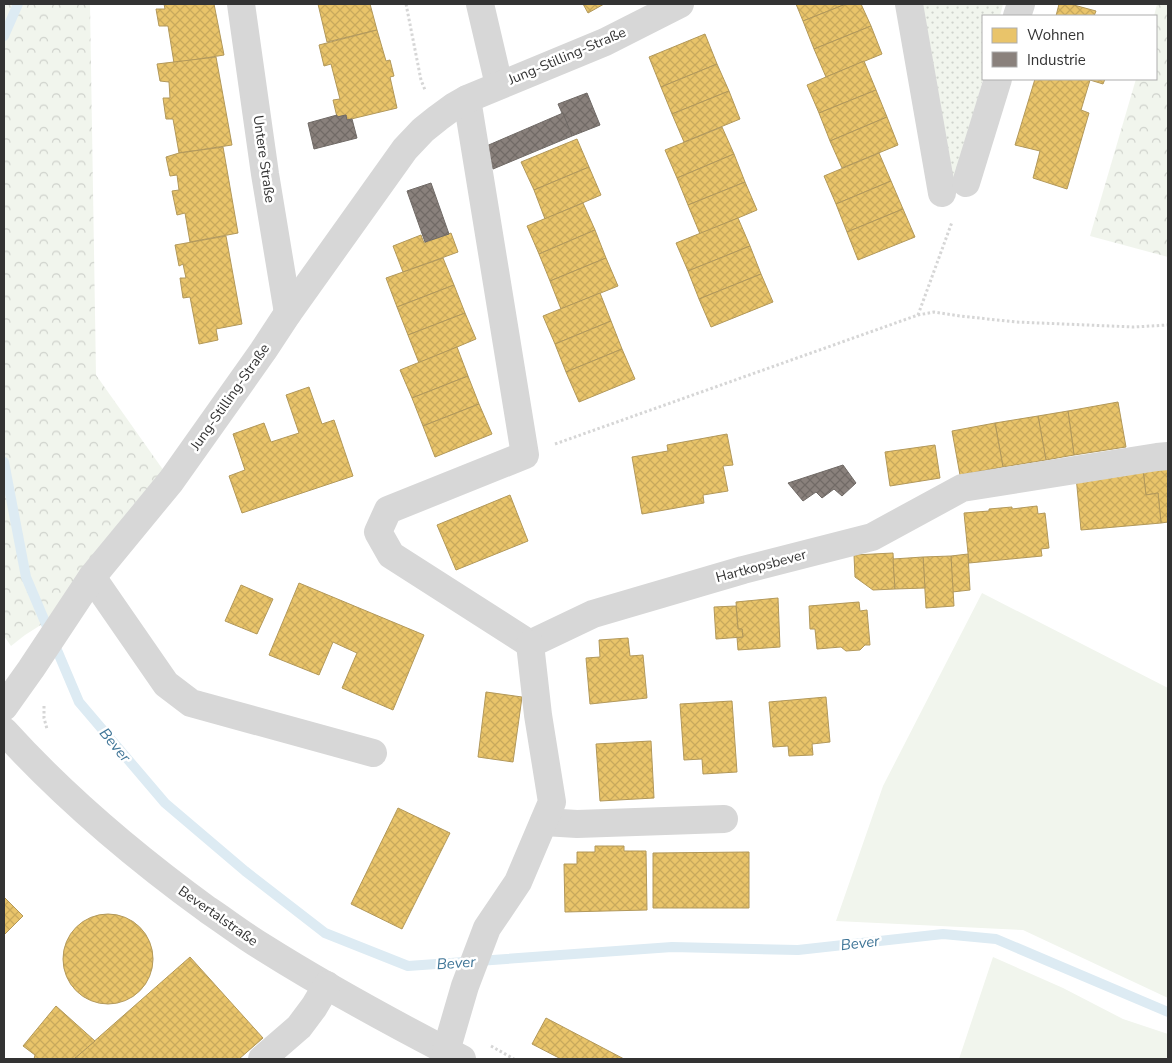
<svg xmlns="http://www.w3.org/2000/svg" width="1172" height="1063" font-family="'Nunito Sans',sans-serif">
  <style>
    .grass { fill: #f1f5ed }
    .forest { fill: url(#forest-crowns) }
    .park { fill: url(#park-dots) }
    .homes { fill: url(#homes-cross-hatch); stroke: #b2985a }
    .industry { fill: url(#industry-cross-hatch); stroke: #706a66 }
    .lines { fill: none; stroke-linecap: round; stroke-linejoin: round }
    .stream { stroke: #ddebf3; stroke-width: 10 }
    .path { stroke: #d6d6d6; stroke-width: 3; stroke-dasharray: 2.5 2.5; stroke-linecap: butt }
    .minor { stroke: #d7d7d7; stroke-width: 28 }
    .labels { text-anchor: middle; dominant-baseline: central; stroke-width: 5; stroke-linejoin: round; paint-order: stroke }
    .street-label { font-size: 14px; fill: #333; stroke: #fff }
    .water-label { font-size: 15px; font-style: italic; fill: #3f7597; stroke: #fff }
  </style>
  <defs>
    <pattern id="forest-crowns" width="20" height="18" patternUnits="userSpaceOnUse" patternTransform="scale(1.25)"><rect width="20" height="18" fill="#f1f5ed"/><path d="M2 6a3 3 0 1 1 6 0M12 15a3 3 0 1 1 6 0" fill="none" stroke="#cfd2cc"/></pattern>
    <pattern id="park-dots" width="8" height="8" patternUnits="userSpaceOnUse" patternTransform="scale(1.25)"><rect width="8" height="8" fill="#f1f5ed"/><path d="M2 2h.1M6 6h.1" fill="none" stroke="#cfd2cc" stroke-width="1.8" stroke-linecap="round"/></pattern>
    <pattern id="homes-cross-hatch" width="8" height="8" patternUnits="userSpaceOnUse" patternTransform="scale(1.25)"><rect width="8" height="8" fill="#e9c46a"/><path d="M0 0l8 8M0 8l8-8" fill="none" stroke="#c8a95c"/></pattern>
    <pattern id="industry-cross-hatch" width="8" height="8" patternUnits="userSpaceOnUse" patternTransform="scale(1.25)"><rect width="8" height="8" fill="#8a817c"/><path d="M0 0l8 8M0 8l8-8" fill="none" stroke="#716a66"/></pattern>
  </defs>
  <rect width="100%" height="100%" fill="#fff"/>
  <g class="grass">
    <polygon points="982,593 1168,688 1168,998 1023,930 836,921 883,786"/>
    <polygon points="993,957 1063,988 1123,1019 1168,1034 1168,1059 959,1059"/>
  </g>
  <g class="forest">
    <polygon points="4,4 90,4 96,375 171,481 74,604 25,635 11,646 4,636"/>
    <polygon points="1157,4 1168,5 1168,257 1090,236 1136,79 1156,79 1156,16 1154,16"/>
  </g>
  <polygon class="park" points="916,4 1003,4 1000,16 983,16 983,79 953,192"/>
  <g class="homes">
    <polygon points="164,4 214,4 224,55 174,63 168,26 159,26 156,9 165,9"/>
    <polygon points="318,4 370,4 377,30 327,42"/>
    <polygon points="583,4 604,4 588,13"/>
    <polygon points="796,4 846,4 803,21"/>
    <polygon points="846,4 861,4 871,26 814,49 803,21"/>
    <polygon points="1059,4 1070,4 1096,11 1094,16 1056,16"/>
    <polygon points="871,26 882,54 826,77 814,49"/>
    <polygon points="377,30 386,61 390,60 394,76 390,77 397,108 347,120 346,115 337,117 333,100 340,99 331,64 324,66 319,45"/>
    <polygon points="705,34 717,64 661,87 649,57"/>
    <polygon points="216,57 232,145 179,153 173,119 166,119 163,98 170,98 169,82 160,81 157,64"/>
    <polygon points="864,61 876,90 819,113 807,85"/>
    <polygon points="717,64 729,91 672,114 661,87"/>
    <polygon points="1035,79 1105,79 1103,84 1090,80 1081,110 1089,113 1067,189 1033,178 1040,151 1015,145"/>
    <polygon points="876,90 887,117 830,141 819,113"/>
    <polygon points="729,91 740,119 684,142 672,114"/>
    <polygon points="887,117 898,145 842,168 830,141"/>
    <polygon points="722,127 734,154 677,178 665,150"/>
    <polygon points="577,139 589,167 534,190 521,162"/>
    <polygon points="223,147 238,233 190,242 185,213 177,215 172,191 179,190 177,175 170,176 166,157 179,153"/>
    <polygon points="879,153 891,181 836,204 824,176"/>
    <polygon points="734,154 745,182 688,205 677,178"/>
    <polygon points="589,167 601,195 545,219 534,190"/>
    <polygon points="891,181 903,209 847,232 836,204"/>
    <polygon points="745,182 757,210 700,234 688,205"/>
    <polygon points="583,203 595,230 539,254 527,226"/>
    <polygon points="903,209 915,237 858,260 847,232"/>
    <polygon points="738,218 750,246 688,271 676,243"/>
    <polygon points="595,230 606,258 550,281 539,254"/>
    <polygon points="451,233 458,252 403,272 393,246 421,235 424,243"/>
    <polygon points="226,236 242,324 216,329 218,340 199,344 190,297 183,298 180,278 186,278 183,264 179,266 175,245"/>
    <polygon points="750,246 761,274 699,299 688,271"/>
    <polygon points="443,258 454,285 397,307 386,278"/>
    <polygon points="606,258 618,286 561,309 550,281"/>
    <polygon points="761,274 773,302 711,327 699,299"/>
    <polygon points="454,285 465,313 408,335 397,307"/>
    <polygon points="600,293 611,321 555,344 543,316"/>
    <polygon points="465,313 476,339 419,363 408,335"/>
    <polygon points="611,321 622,349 566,372 555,344"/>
    <polygon points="457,347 468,376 412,398 400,370"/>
    <polygon points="622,349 635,379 579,402 566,372"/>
    <polygon points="468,376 479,404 423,426 412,398"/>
    <polygon points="309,387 322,424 334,420 353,476 242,513 229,476 245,470 233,434 264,423 271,442 299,433 286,395"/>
    <polygon points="1118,402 1126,447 1074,455 1068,411"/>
    <polygon points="479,404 492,434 435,457 423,426"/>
    <polygon points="1068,411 1074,455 1046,460 1038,416"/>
    <polygon points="1038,416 1046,460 1003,467 995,423"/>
    <polygon points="995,423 1003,467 960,475 952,431"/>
    <polygon points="727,434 733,465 723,466 728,491 703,495 704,503 642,514 632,457 668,451 667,445"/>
    <polygon points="935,445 940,478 890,486 885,452"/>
    <polygon points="1168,468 1168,522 1161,523 1158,493 1146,495 1143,470"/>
    <polygon points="1143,470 1146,495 1158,493 1161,523 1081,530 1076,476"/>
    <polygon points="510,495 528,541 456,570 437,525"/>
    <polygon points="1037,506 1038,514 1045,513 1049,548 1041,549 1042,556 969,563 964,513 989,511 989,509 1012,507 1012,509"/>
    <polygon points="893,553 895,589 873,590 855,577 854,555"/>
    <polygon points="968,554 970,590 952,592 951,556"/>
    <polygon points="951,556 954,606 926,608 923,557"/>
    <polygon points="923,557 925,588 895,589 893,559"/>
    <polygon points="299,583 424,635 393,710 342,688 357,653 333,642 319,675 269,655"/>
    <polygon points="241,585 273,599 257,634 225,621"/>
    <polygon points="778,598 780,647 738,650 737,637 743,637 742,629 738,629 736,602"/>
    <polygon points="859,602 860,611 867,610 870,645 865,645 860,650 846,651 841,647 817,649 815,629 810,629 809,606"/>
    <polygon points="736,606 738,629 742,629 743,637 716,639 714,607"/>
    <polygon points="628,638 630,656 643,655 647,698 590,704 586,658 600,657 599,640"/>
    <polygon points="486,692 522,697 513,762 478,757"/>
    <polygon points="826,697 830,742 812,744 813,755 789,756 788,746 773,747 769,702"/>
    <polygon points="732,701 737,772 703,774 702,759 684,760 680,704"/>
    <polygon points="651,741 654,798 600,801 596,744"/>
    <polygon points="398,808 450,833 402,929 351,904"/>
    <polygon points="595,846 624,846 624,851 646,851 647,910 565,912 564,864 577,864 577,852 595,852"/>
    <polygon points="749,852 749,908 653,908 653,853"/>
    <polygon points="4,897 23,916 4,935"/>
    <circle cx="108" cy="959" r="45"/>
    <polygon points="190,957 263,1038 239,1059 74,1059"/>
    <polygon points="56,1006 95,1041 74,1059 34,1059 35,1055 23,1046"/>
    <polygon points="546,1018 624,1059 561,1059 532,1044"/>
  </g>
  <g class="industry">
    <polygon points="587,93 600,125 572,136 558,104"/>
    <polygon points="563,113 572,136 493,169 484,147"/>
    <polygon points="337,115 337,117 346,115 347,120 352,119 357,138 314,149 308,123"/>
    <polygon points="431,183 449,234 425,242 407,191"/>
    <polygon points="843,465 856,483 842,496 834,489 822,498 816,492 803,501 788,483"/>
  </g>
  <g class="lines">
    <g class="stream">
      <polyline points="4,36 18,4"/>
      <polyline points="4,462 26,577 79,702 165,803 245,871 325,933 408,966 672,947 798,950 943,934 996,939 1168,1012"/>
    </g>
    <g class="path">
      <polyline points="406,4 421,80 425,90"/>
      <polyline points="918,315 952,222"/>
      <polyline points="555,444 918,315 934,312 960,316 1016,322 1134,327 1168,325"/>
      <polyline points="44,706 44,718 47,729"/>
      <polyline points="491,1046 514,1059"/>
    </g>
    <g class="minor">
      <polyline points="241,4 265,174 288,313"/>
      <polyline points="480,4 499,85"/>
      <polyline points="909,4 942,193"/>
      <polyline points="1017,16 1021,4"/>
      <polyline points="467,99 525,455 388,510 378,532 391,555 530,644"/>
      <polyline points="966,183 998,79"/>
      <polyline points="92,577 166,684 191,703 373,753"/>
      <polyline points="530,644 593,614 743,570 872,537 962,488 1157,457 1168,456"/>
      <polyline points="4,707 31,669 92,577 171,481 263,351 288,313 405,149 423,130 438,118 453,107 467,99 605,42 680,4"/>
      <path d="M4,731C65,798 135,857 208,910C226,922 243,935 261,946C326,987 394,1024 462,1059"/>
      <polyline points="544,822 577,824 724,819"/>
      <polyline points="446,1051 465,986 487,928 518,882 552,802 538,715 530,644"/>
      <polyline points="262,1059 299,1027 314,1007 327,985"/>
    </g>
  </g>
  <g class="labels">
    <g class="street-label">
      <text transform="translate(567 56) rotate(-23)">Jung-Stilling-Straße</text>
      <text transform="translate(264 159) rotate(82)">Untere Straße</text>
      <text transform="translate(230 397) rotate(-55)">Jung-Stilling-Straße</text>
      <text transform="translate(761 566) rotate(-15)">Hartkopsbever</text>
      <text transform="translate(218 916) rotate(35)">Bevertalstraße</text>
    </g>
    <g class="water-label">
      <text transform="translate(115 745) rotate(50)">Bever</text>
      <text transform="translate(860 943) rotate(-7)">Bever</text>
      <text transform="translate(456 963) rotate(-4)">Bever</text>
    </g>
  </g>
  <rect width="1172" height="1063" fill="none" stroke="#333333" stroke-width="10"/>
  <rect x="982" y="15" width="175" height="65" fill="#ffffff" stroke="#adadad"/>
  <rect x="992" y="28" width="25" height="15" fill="#e9c46a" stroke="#adadad"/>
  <text x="1027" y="40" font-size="15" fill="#333333">Wohnen</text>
  <rect x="992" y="52" width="25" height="15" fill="#8a817c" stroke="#adadad"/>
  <text x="1027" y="65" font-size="15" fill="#333333">Industrie</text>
</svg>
